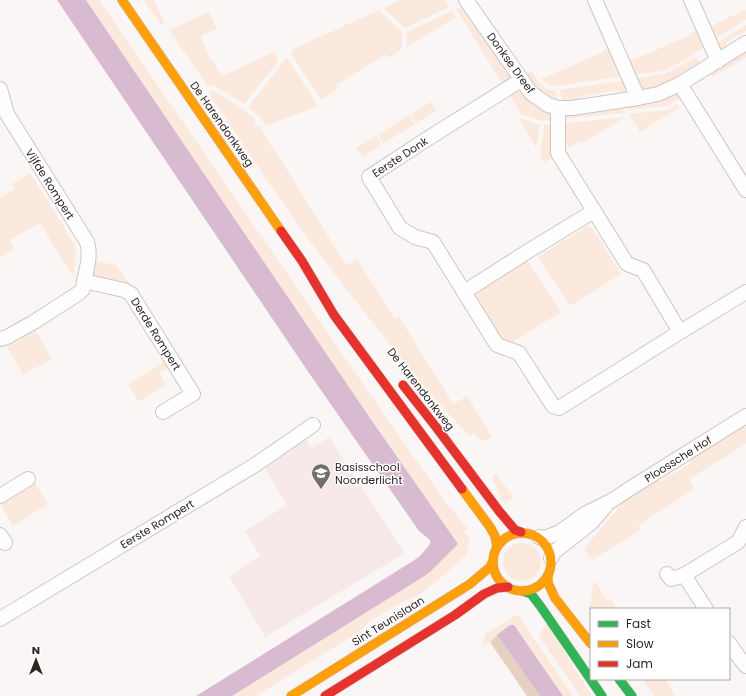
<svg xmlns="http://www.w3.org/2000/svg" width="746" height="696" font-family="Poppins,sans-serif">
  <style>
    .built { fill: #f7e9e9 }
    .green { fill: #fce9dd }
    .forest { fill: #e6d0bf }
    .water { fill: #d8bbd0 }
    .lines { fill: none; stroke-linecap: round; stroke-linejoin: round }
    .street-casing { stroke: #cdc6c6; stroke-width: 16 }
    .fast-casing { stroke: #cdc6c6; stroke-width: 10 }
    .slow-casing { stroke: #cdc6c6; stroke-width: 10 }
    .jam-casing { stroke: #cdc6c6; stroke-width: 10 }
    .street { stroke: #fefefe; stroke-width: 14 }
    .fast { stroke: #30b455; stroke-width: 9 }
    .slow { stroke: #ff9f0a; stroke-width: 9 }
    .jam { stroke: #e5322d; stroke-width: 9 }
    .labels { text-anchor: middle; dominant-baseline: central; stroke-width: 3; stroke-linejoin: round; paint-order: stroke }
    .street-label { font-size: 11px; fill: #2d2424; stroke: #fff }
    .poi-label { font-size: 11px; fill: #2d2424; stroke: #fff; text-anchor: start }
  </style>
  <rect width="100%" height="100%" fill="#fbf6f6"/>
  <polygon class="built" points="329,437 405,553 265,637 229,576 260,556 245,531 287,505 266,471 267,462 306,438 312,448"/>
  <g class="green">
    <polygon points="86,0 99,0 372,397 444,500 468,529 464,532 470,539 467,554 443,576 419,595 403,602 370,621 359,632 256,696 232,696 423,577 458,544 370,418"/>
    <polygon points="144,0 154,0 164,23 161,25"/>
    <polygon points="400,0 445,0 449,7 405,28 383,8"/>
    <path d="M463,6L510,75C511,81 508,82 504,86L456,9Z"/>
    <polygon points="379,10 402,32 402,49 389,58 386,54 336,85 338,89 321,100 291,53 295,48"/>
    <polygon points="746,10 746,20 712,41 707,28 716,24 716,23"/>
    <polygon points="452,11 456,17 407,47 407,32"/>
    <polygon points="209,12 217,29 202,35 201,37 201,39 212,62 215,61 215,63 214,64 222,76 274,52 279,60 244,104 214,85 208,87 169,30"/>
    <polygon points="746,25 746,31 727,42 725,48 720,51 714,45"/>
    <path d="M695,31L701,35L706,46C694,54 681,63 667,69C657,73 644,73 632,75L627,61L632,59L633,60L690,35V34Z"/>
    <path d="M609,48L625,76L556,86C549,85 545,84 541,78L545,77H546L603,52V51Z"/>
    <polygon points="746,49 746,57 713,77 709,72"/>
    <polygon points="287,57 318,106 266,126 261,118 248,107"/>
    <polygon points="696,57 700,63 662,86 641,90 634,79 667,73"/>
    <path d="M531,71C537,80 543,91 556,90L557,101L550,99L535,89L525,75Z"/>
    <polygon points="626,80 629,90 628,92 622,93 618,90 583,96 580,100 562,102 560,90"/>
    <polygon points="519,89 533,103 549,112 552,115 553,120 541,121 521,114 508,93"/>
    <path d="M213,90C227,99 244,108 256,121L254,123L257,127L259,125L346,265L357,259L395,319L399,317L453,404L467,396L492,436C483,445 481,440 474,433L470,436L443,408L405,364L319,254L264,176L208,92Z"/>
    <polygon points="674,94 680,94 681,97 667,106 628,110 627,105"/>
    <polygon points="431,102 437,111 416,123 411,114"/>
    <polygon points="678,104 680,107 640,132 629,114 668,110"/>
    <polygon points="623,105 624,113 562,119 565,115 568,114"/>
    <polygon points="409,115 415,124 383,144 378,135"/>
    <polygon points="518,117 540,125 536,148"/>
    <polygon points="626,117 581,144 579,141 569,148 566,142 566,123"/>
    <polygon points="552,124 555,156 544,163 540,156 544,125"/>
    <polygon points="376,136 381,145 362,157 356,148"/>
    <polygon points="30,173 61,222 75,247 76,254 73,277 40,223 10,240 15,248 0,258 0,198 14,189 12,184"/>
    <polygon points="586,227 590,227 593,229 621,274 570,306 538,257"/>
    <polygon points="526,258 561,312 514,341 510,343 501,341 474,296 474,293"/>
    <path d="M96,261L116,265L130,284L95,276C91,272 94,266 96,261Z"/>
    <polygon points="36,331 52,359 23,375 7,347"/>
    <polygon points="164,362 168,368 159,373 166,385 139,402 128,384"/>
    <polygon points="746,426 746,444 689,479 694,489 639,525 641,530 592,560 584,549 622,503 655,480 661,481 691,463 689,459"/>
    <polygon points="495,473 514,497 505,504 501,499 492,476"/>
    <polygon points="34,482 48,504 13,526 0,503"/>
    <circle cx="522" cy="562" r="19"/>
    <polygon points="594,580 607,600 610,599 617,609 591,609 591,612 589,610"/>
    <polygon points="516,615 519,616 573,696 563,696 514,625 510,625 482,648 485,634"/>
    <polygon points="547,624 592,696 580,696 538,635"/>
    <polygon points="642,679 665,679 675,696 654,696"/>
  </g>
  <polygon class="forest" points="497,635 540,696 527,696 490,642"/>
  <g class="water">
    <polygon points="57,0 86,0 370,418 458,544 431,571 423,577 232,696 196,696 413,561 420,556 430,544 430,540 419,531 309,373"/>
    <polygon points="510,625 514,625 563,696 540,696 497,635"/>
  </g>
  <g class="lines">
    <defs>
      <g id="street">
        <polyline points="466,0 531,93 548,105 558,108 572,108 638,98 658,94 680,84 746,43"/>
        <polyline points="595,0 638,98"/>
        <polyline points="691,0 718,61"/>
        <polyline points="521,80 427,139 369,177 400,228 415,237 433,242 497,345 519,353 553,406 559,408 680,332 746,292"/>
        <polyline points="680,84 746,190"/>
        <path d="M0,89L7,114L87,242C91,255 87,268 84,281"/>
        <polyline points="558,108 558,153 627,264 643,270 680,332"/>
        <polyline points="464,292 530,250 594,211"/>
        <polyline points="0,339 7,337 34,322 79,293 83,289 84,281 124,290 131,294 193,394 163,412"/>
        <polyline points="0,496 28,479"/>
        <polyline points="0,535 5,543"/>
        <polyline points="539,537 545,538 560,532 585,514 611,501 634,486 746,416"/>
        <polyline points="551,558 554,552 591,523 605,507"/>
        <polyline points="667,574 671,579 684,575 738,542 746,527"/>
        <polyline points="684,575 706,609"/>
        <polyline points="0,619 255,465 313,425"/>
        <polyline points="729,643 738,656 746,666"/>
      </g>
      <g id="fast">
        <polyline points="523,591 531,594 541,607 602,696"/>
        <polyline points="619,679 632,696"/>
      </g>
      <g id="slow">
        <polyline points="122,0 281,231"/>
        <polyline points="462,489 490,527 495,536 497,547"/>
        <circle cx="522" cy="562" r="29"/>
        <polyline points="548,576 548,583 555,598 591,644"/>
        <polyline points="291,696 470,584 490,567 493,561"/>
      </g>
      <g id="jam">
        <polyline points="281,231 302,261 334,315 462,489"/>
        <polyline points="403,385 436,427 499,511 515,530 521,532"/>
        <polyline points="325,696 455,615 484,594 497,588 508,587"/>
      </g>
    </defs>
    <use href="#street" class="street-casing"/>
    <use href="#fast" class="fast-casing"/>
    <use href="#slow" class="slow-casing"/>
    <use href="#jam" class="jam-casing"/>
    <use href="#street" class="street"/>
    <use href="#fast" class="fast"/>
    <use href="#slow" class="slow"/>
    <use href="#jam" class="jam"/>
  </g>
  <defs>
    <symbol id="school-pin" viewBox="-11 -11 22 30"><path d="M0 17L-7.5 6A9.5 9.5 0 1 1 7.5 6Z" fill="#756e6e" stroke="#fff"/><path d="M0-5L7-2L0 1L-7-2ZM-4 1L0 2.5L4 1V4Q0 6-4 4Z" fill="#fff"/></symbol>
  </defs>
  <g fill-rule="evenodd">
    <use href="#school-pin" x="310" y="462" width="22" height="30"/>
  </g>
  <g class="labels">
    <g class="street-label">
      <text transform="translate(511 63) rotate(54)">Donkse Dreef</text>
      <text transform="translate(222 124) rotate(55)">De Harendonkweg</text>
      <text transform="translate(400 157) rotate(-33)">Eerste Donk</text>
      <text transform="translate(50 184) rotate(58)">Vijfde Rompert</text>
      <text transform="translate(156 334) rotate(58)">Derde Rompert</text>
      <text transform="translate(421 389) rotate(52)">De Harendonkweg</text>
      <text transform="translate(678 459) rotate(-32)">Ploossche Hof</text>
      <text transform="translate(157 524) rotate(-31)">Eerste Rompert</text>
      <text transform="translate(388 621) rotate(-32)">Sint Teunislaan</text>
    </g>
    <g class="poi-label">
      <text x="335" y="467">Basisschool<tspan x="335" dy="13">Noorderlicht</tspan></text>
    </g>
  </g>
  <rect x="590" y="608" width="140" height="72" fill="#ffffff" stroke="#aba7a7"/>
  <rect x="598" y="621" width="20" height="6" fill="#30b455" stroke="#aba7a7"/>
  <text x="626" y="628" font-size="12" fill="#2d2424">Fast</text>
  <rect x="598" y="641" width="20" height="6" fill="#ff9f0a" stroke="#aba7a7"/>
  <text x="626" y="648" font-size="12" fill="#2d2424">Slow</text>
  <rect x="598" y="661" width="20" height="6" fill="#e5322d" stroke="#aba7a7"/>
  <text x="626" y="668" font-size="12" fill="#2d2424">Jam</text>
  <g transform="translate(36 660)" stroke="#ffffff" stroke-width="3" paint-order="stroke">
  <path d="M0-3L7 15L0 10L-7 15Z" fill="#2d2424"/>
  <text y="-6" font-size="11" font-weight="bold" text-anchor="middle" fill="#2d2424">N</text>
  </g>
</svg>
